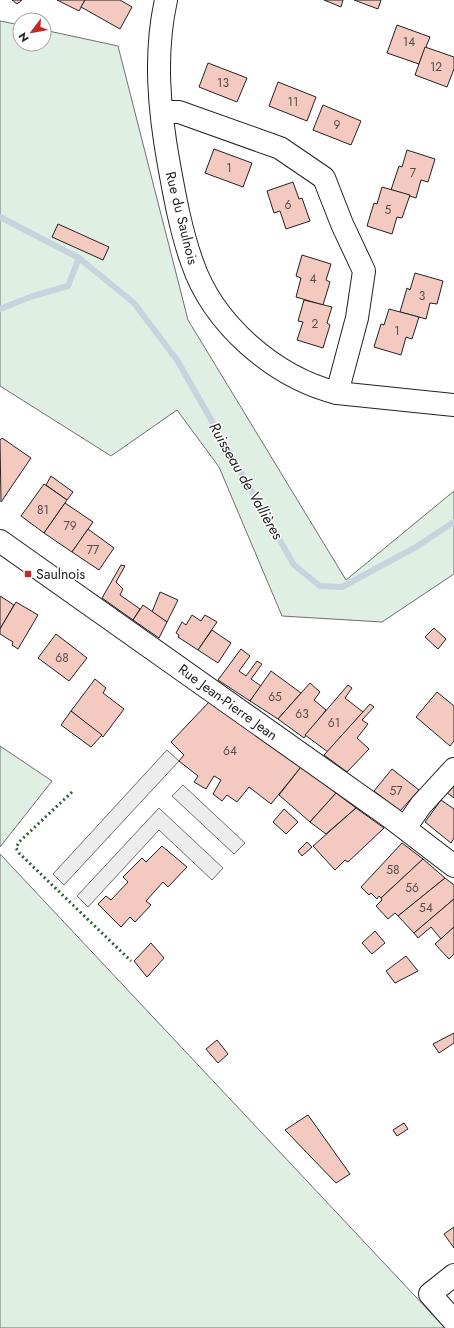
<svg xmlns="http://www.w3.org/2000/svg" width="454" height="1328" font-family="Jost,sans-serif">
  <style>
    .green { fill: #e0efe3; stroke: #6f6f6f }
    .parking { fill: #ededed; stroke: #6f6f6f }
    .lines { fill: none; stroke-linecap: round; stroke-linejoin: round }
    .stream { stroke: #c7d3dd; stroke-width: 6 }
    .building { fill: #f3c9c0; stroke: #222 }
    .minor-casing { stroke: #222; stroke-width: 24 }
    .major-casing { stroke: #222; stroke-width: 24 }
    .minor { stroke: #fff; stroke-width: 22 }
    .major { stroke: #fff; stroke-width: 22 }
    .hedge { stroke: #2f5e38; stroke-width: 3; stroke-dasharray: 2 3; stroke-linecap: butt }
    .poi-dot { fill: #c62828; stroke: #fff; stroke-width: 1.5 }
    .labels { text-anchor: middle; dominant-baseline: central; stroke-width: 3; stroke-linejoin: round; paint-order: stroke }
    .number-label { font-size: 12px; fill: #564c4a }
    .street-label { font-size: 14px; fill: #222; stroke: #fff }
    .poi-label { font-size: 14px; fill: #222; stroke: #fff; text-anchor: start }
    .water-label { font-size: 15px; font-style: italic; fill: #222; stroke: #fff }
  </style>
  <rect width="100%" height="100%" fill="#fff"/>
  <g class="green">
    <polygon points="0,21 20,25 20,44 44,44 44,30 118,46 188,320 346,580 454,491 454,574 382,622 282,616 219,467 177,410 111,456 0,386"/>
    <polygon points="0,746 52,781 0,847"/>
    <polygon points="0,854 445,1328 0,1328"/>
  </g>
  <g class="parking">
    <polygon points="167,750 179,761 64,885 53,874"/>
    <polygon points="183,785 245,843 234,854 172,796"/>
    <polygon points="159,808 223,868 212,880 159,830 88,907 77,896"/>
  </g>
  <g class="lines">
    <g class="stream">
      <polyline points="0,217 79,258 134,303 177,360 294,565 320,586 342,587 416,547 454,522"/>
      <polyline points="0,309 33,296 68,286 79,258"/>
    </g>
  </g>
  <g class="building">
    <polygon points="12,0 22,0 17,4"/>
    <polygon points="57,0 85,0 79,11"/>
    <polygon points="85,0 120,0 132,7 120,29 81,7"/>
    <polygon points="324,0 343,0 341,7"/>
    <polygon points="354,0 381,0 378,9"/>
    <polygon points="397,25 430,37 419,64 387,53"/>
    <polygon points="425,47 454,57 454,69 447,87 415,75"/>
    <polygon points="208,63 247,78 237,102 199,87"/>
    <polygon points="278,82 316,97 307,121 269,106"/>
    <polygon points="323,105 361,121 351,145 313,130"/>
    <polygon points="214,149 252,163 243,187 205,173"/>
    <polygon points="407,150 435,159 428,182 421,180 416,198 391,190 399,166 402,167"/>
    <polygon points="293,182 299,199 302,198 310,221 286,229 280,211 274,213 267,191"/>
    <polygon points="382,187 410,195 402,218 397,217 392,234 367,226 374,203 377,204"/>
    <polygon points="58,224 109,247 103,260 52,237"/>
    <polygon points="302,255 331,264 326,280 330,282 323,305 296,297 301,278 296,276"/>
    <polygon points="415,273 443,281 437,304 430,303 426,319 400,312 407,288 410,290"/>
    <polygon points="304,300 332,307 327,323 330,325 323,348 297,340 303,322 298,321"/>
    <polygon points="389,309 419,317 412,339 406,337 401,355 374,347 381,324 384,325"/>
    <polygon points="2,438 31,458 1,502 0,440"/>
    <polygon points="51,476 73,492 67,500 46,485"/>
    <polygon points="44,484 67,500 44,533 21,516"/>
    <polygon points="65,503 93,522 72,552 44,533"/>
    <polygon points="88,529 114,548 99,570 72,552"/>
    <polygon points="121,565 125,566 116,582 123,589 120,595 140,609 133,620 102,598"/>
    <polygon points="160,592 178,600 167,622 152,612"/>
    <polygon points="0,596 14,605 0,629"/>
    <polygon points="16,602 38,615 18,649 12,645 13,642 0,634 0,629"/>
    <polygon points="143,605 167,622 159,638 133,620"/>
    <polygon points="192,615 201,621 205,615 217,622 198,650 178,637 179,635 176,633 182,622 186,625"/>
    <polygon points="434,628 446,639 438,649 425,637"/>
    <polygon points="212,630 231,643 218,663 198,650"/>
    <polygon points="56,634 87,658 69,681 38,658"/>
    <polygon points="241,649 250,656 239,671 246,676 257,661 262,664 251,679 261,686 250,701 218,680"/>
    <polygon points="271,671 301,693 278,719 250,701"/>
    <polygon points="95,679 106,688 103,693 124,709 103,737 71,711"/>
    <polygon points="310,683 320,692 314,700 326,710 304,738 278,719"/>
    <polygon points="348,685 352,688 345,698 363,712 328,752 305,735"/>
    <polygon points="437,692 454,706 454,741 450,746 416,717"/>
    <polygon points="210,701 301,767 271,804 249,787 237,802 227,795 222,801 213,794 221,780 214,776 206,789 194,782 198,776 179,761 184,755 171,742"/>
    <polygon points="370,704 374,707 362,720 368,724 357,738 369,749 347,772 324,755"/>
    <polygon points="71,711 102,735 91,747 61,725"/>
    <polygon points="301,767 336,793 310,822 279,795"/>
    <polygon points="392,769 419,790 400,811 374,791"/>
    <polygon points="454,782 454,798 446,792"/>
    <polygon points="336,793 356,808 326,834 310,822"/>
    <polygon points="441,800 454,809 454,838 451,843 425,822"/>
    <polygon points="356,808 384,828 348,862 345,860 335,870 313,846"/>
    <polygon points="284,809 298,822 286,834 273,822"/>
    <polygon points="307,842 312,847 302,856 298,851"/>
    <polygon points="402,843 423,859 381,898 379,896 377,899 371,893 369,895 361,887"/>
    <polygon points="162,846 187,867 168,887 163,882 146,901 151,905 135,922 130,917 121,927 98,904 106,896 111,900 128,882 123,877 142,858 146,862"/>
    <polygon points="423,859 445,878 398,916 395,913 388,919 376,906 382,900 381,898"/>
    <polygon points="445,878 454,885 454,899 414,933 398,916"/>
    <polygon points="454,899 454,927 441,939 431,927 418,938 414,933"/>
    <polygon points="454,927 454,954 449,959 435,944"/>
    <polygon points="375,931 385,943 372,954 362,943"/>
    <polygon points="151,943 164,958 147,977 134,961"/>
    <polygon points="406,956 418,971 395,983 386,971"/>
    <polygon points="454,1033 454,1043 439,1053 433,1044"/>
    <polygon points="217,1040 228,1054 218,1063 206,1049"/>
    <polygon points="308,1115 350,1174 336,1183 285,1130"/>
    <polygon points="404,1123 408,1129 397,1136 393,1130"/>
    <polygon points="454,1227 454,1248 444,1234"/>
  </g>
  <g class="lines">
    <defs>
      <g id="minor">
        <path d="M166,0C154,54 159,110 169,165C175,198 181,231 192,262C213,324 274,377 337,393L454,405"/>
        <polyline points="162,112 179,112 280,148 324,178 342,224 364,271 357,318 337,393"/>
        <polyline points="405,828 421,805 454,769"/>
        <polyline points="454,1275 430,1294 454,1321"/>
      </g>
      <polyline id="major" points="0,541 390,817 454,866"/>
    </defs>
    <use href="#minor" class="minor-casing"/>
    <use href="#major" class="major-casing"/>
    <use href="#minor" class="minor"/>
    <use href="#major" class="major"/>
    <polyline class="hedge" points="72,792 19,842 16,848 19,853 131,961"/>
  </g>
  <rect class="poi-dot" x="24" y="570" width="8" height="8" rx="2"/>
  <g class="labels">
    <g class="number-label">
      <text x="409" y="42">14</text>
      <text x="436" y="67">12</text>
      <text x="223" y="83">13</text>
      <text x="293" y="102">11</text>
      <text x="337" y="125">9</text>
      <text x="229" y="168">1</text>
      <text x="413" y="173">7</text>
      <text x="288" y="205">6</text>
      <text x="388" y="210">5</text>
      <text x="313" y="279">4</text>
      <text x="422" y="296">3</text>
      <text x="315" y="324">2</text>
      <text x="397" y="331">1</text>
      <text x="43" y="510">81</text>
      <text x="70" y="526">79</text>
      <text x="93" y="550">77</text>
      <text x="62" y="658">68</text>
      <text x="275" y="697">65</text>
      <text x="302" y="714">63</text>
      <text x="334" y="723">61</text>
      <text x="230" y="751">64</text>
      <text x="396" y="791">57</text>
      <text x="393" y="870">58</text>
      <text x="412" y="888">56</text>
      <text x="426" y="908">54</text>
    </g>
    <g class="street-label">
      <text transform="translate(182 218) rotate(76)">Rue du Saulnois</text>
      <text transform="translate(228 702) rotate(36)">Rue Jean-Pierre Jean</text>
    </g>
    <g class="poi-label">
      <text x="36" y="574">Saulnois</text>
    </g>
    <g class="water-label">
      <text transform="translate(246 481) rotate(60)">Ruisseau de Vallières</text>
    </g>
  </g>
  <g transform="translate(32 32) rotate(238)"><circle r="19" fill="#ffffff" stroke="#a7a7a7"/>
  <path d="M0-3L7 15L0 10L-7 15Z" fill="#c62828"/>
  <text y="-6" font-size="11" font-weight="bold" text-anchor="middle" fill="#222222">N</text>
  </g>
</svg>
